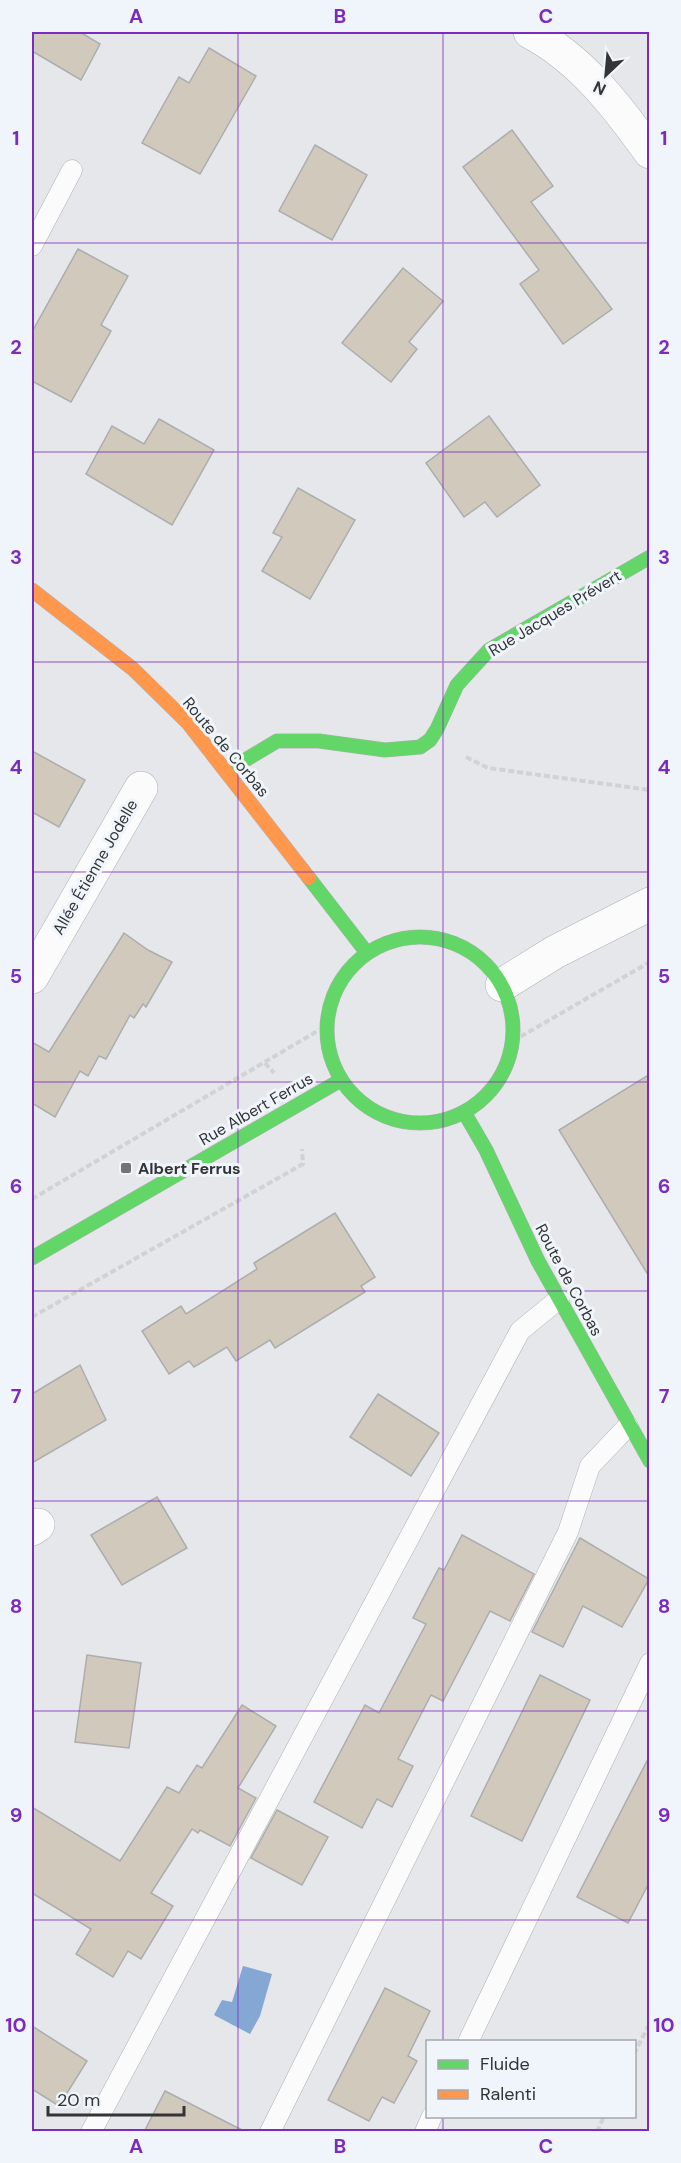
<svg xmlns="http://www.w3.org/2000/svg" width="681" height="2163" font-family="'DM Sans',sans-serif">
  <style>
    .water { fill: #84a7d4 }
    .building { fill: #d1c9bc; stroke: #acadad; stroke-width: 1.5 }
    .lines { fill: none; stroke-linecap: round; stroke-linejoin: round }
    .lane-casing { stroke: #afb1b4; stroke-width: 21 }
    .street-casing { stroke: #afb1b4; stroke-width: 34 }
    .fast-casing { stroke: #afb1b4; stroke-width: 15 }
    .slow-casing { stroke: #afb1b4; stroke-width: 15 }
    .path { stroke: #d1d2d2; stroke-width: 4; stroke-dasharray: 6 3; stroke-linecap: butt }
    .lane { stroke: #fbfbfc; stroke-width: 20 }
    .street { stroke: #fbfbfc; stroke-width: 33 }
    .fast { stroke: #63d668; stroke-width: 14 }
    .slow { stroke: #ff974d; stroke-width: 14 }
    .grid { fill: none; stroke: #7b2cbf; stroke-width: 1.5; stroke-opacity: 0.55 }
    .poi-dot { fill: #717375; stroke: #f0f5fb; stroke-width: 2 }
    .labels { text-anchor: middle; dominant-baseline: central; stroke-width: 6; stroke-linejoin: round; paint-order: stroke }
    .street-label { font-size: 16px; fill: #323436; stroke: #f0f5fb }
    .poi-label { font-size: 16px; font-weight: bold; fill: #323436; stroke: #f0f5fb; text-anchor: start }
    .neatline { fill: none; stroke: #7b2cbf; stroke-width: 2 }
    .grid-label { font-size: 20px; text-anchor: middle; font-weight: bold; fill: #7b2cbf }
  </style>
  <rect width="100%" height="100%" fill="#e5e7ea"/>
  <polygon class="water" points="243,1966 272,1974 260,2016 250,2034 214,2015 222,2000 232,2002"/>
  <g class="building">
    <polygon points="32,32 80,32 100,44 81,80 32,51"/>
    <polygon points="209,48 256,76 200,174 142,143 179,77 189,83"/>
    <polygon points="512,130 553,186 531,202 612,309 563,344 520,284 539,270 463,167"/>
    <polygon points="315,145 367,175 332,240 279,211"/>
    <polygon points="78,249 128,276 101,325 111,331 71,402 32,381 32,332"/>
    <polygon points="403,268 443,301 409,342 417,349 391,382 342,343"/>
    <polygon points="489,416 540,485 497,517 485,502 464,517 426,463"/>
    <polygon points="159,419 214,450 172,525 86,474 112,426 144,444"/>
    <polygon points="298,488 355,520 310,599 262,571 282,537 273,533"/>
    <polygon points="32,751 85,780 59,827 32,812"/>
    <polygon points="124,933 148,950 172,962 146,1007 143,1004 134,1018 130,1015 106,1059 99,1056 88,1076 80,1071 55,1117 32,1103 32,1042 49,1052"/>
    <polygon points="650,1074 650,1278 559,1130"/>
    <polygon points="335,1213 375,1277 361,1286 365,1292 275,1348 270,1340 236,1361 227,1347 194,1367 189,1361 169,1374 142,1331 181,1306 186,1314 257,1269 254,1263"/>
    <polygon points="80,1365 106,1420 32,1463 32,1394"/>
    <polygon points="378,1394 439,1433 411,1476 350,1437"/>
    <polygon points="157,1497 187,1548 122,1585 91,1535"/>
    <polygon points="462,1535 534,1574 510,1621 490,1611 443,1701 431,1695 398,1759 413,1766 392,1807 377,1799 362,1828 314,1802 365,1705 379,1713 426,1624 413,1618 439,1568 444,1570"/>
    <polygon points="580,1538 649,1579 622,1627 583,1606 563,1647 532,1632"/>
    <polygon points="87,1655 141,1663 129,1748 75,1742"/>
    <polygon points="540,1675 590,1700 522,1841 471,1816"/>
    <polygon points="242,1705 276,1726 238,1788 256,1798 230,1846 200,1830 198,1833 192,1829 151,1893 173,1906 141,1959 128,1951 113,1977 76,1954 91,1929 32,1893 32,1807 120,1861 167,1787 179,1793 197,1765 202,1768"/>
    <polygon points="650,1755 650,1881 628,1923 577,1897"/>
    <polygon points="277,1810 328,1837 302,1885 251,1858"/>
    <polygon points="385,1988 430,2011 408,2056 417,2061 394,2103 382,2097 369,2121 328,2100"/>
    <polygon points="32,2026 87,2061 59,2106 32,2089"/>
    <polygon points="165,2091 246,2132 144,2132"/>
  </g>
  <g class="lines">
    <defs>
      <g id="lane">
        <polyline points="32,246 72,170"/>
        <polyline points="468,2042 650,1663"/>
        <polyline points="91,2132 520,1331 559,1299"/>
        <polyline points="270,2132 568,1532 590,1466 628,1426"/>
        <polyline points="425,2132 432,2116"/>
      </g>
      <g id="street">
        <path d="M530,32C581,59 616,105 650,152"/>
        <polyline points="32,977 141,788"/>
        <polyline points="502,985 555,952 650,904"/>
        <polyline points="32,1529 38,1525"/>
      </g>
      <g id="fast">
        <polyline points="227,771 277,741 319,741 385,750 420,747 430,740 437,729 457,685 489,650 650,557"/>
        <polyline points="309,878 367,953"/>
        <circle cx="420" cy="1030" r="93"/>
        <polyline points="464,1112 486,1150 538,1261 650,1461"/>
        <polyline points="32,1258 341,1080"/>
      </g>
      <polyline id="slow" points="32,590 133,669 188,723 309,878"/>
    </defs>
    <use href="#lane" class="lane-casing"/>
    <use href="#street" class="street-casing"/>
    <use href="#fast" class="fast-casing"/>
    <use href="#slow" class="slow-casing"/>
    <g class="path">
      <polyline points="466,757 488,768 650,790"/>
      <polyline points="513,1041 650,962"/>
      <polyline points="265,1063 274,1073"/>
      <polyline points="32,1199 326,1026"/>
      <polyline points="32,1317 303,1164 302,1149"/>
      <polyline points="634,2054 650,2023"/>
      <polyline points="597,2132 604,2116"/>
    </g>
    <use href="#lane" class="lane"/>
    <use href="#street" class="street"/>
    <use href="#fast" class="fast"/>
    <use href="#slow" class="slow"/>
  </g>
  <path class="grid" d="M238,32V2132M443,32V2042M32,243H650M32,452H650M32,662H650M32,872H650M32,1082H650M32,1291H650M32,1501H650M32,1711H650M32,1920H650M443,2116V2132"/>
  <rect class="poi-dot" x="120" y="1162" width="12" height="12" rx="3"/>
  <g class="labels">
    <g class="street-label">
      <text transform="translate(555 613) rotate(-31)">Rue Jacques Prévert</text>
      <text transform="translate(226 747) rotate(50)">Route de Corbas</text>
      <text transform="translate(95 867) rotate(-60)">Allée Étienne Jodelle</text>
      <text transform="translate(256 1109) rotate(-30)">Rue Albert Ferrus</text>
      <text transform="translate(569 1280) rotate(62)">Route de Corbas</text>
    </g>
    <g class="poi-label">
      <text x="138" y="1168">Albert Ferrus</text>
    </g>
  </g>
  <rect width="681" height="2163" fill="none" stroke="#f0f5fb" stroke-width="66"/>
  <rect x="426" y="2040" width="210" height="78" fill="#f0f5fb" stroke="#a4a8ac" stroke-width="1.5"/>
  <rect x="438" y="2060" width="30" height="9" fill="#63d668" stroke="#a4a8ac" stroke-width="1.5"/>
  <text x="480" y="2070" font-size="18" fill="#323436">Fluide</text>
  <rect x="438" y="2090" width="30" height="9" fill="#ff974d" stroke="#a4a8ac" stroke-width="1.5"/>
  <text x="480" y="2100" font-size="18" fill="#323436">Ralenti</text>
  <g transform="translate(606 75) rotate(206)" stroke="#f0f5fb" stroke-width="4.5" paint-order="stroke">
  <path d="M0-4.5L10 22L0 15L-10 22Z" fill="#323436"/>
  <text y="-9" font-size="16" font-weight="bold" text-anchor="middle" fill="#323436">N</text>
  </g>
  <path d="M48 2106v9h136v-9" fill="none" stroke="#323436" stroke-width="3"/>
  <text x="57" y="2106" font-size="18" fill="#323436" stroke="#f0f5fb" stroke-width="4.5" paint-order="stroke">20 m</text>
  <rect x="33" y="33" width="615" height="2097" class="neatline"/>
  <g class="grid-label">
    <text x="136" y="23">A</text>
    <text x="340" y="23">B</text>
    <text x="546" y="23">C</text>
    <text x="16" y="145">1</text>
    <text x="664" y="145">1</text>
    <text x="16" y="354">2</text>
    <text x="664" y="354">2</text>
    <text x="16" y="564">3</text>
    <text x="664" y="564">3</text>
    <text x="16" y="774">4</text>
    <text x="664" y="774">4</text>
    <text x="16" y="983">5</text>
    <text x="664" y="983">5</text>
    <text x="16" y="1193">6</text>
    <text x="664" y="1193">6</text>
    <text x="16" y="1403">7</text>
    <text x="664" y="1403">7</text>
    <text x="16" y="1613">8</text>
    <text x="664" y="1613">8</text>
    <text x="16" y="1822">9</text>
    <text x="664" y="1822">9</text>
    <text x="16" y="2032">10</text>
    <text x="664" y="2032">10</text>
    <text x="136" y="2153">A</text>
    <text x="340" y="2153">B</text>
    <text x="546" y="2153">C</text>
  </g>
</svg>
